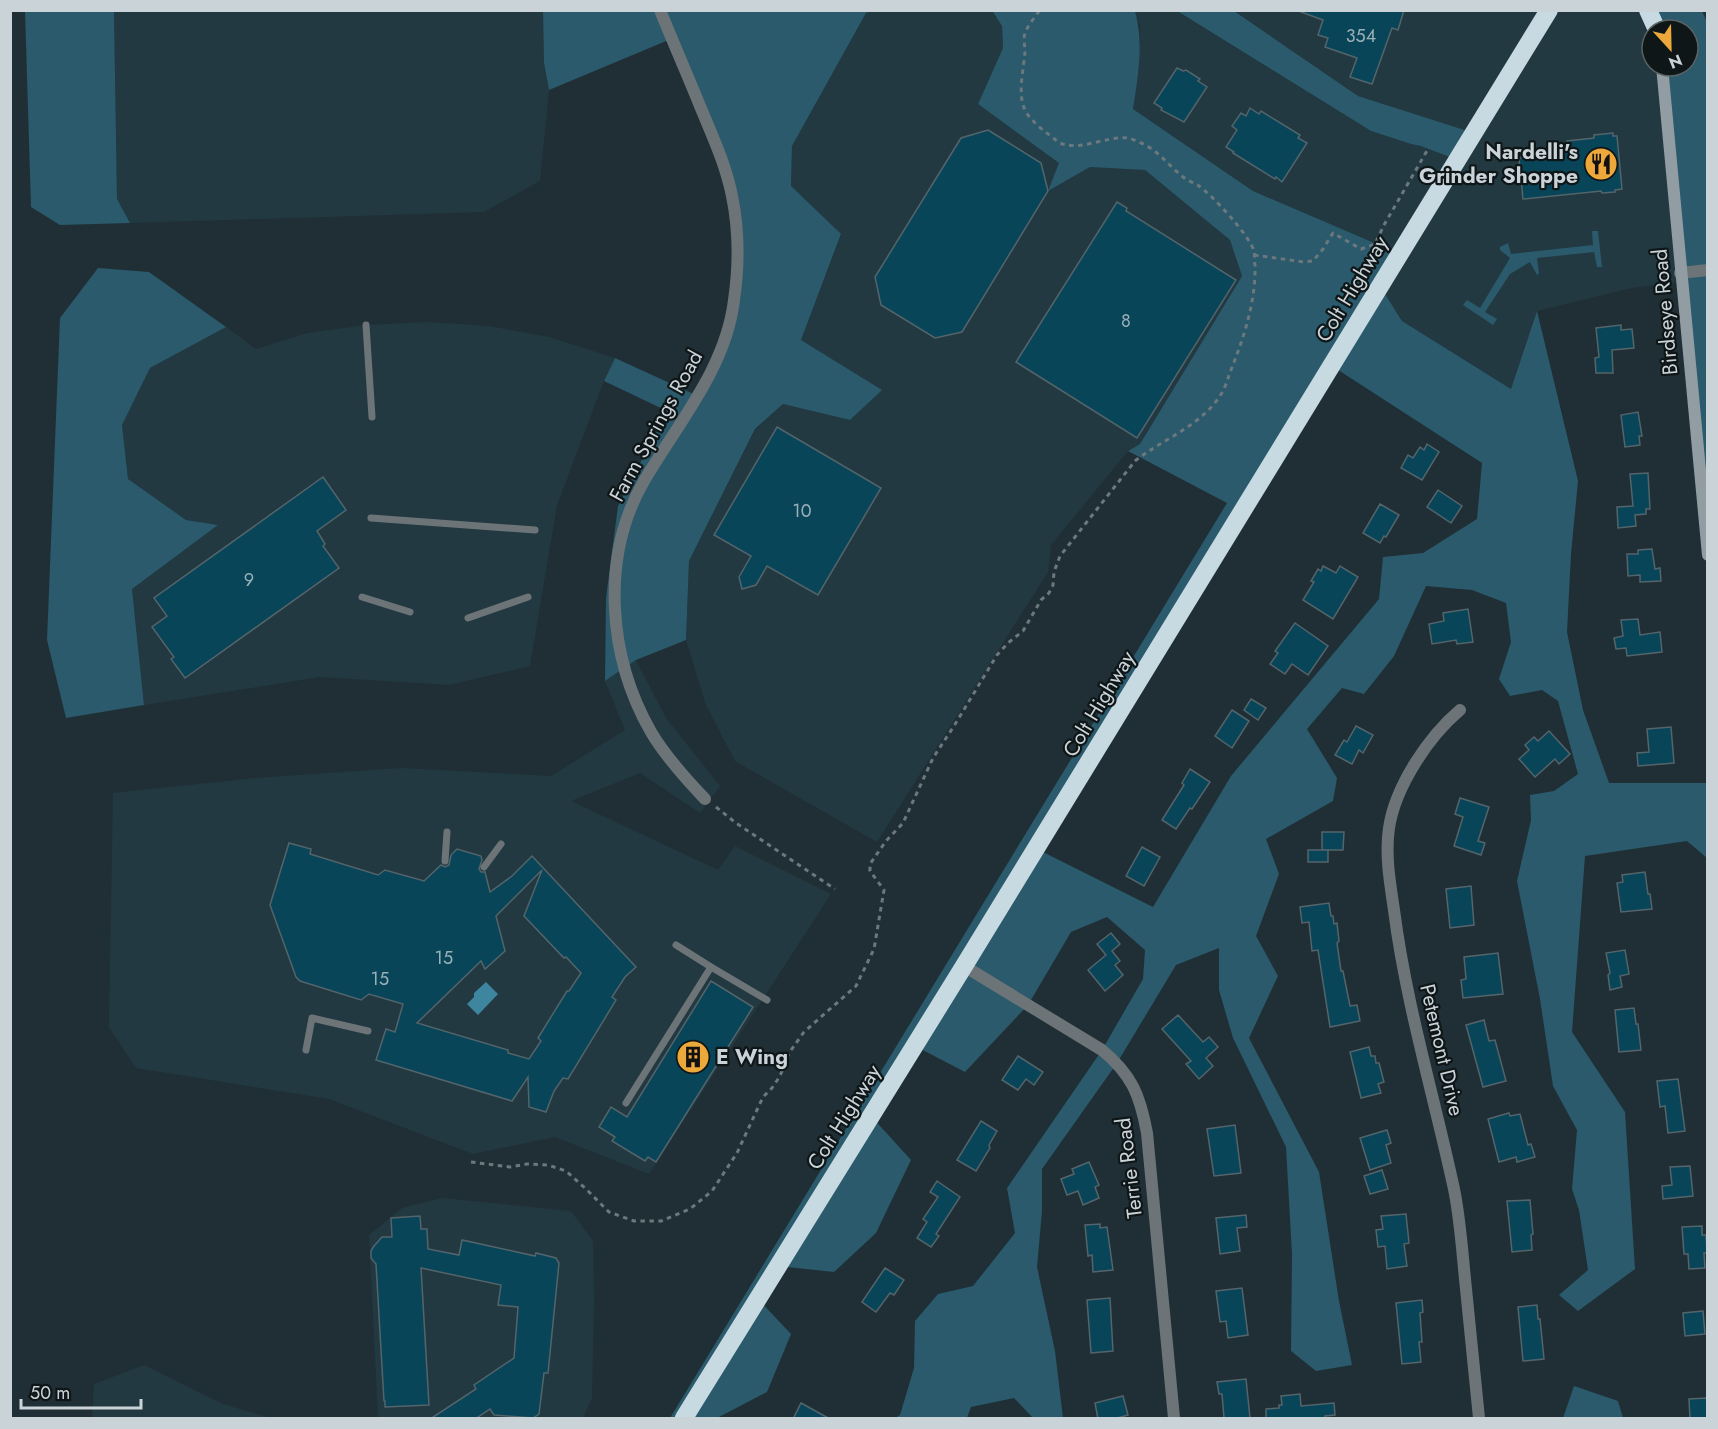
<svg xmlns="http://www.w3.org/2000/svg" width="1718" height="1429" font-family="Jost,sans-serif">
  <style>
    .built { fill: #223941 }
    .green { fill: #2a5a6b; fill-rule: evenodd }
    .water { fill: #3e86a0 }
    .building { fill: #084558; stroke: #54646b; stroke-width: 1.5; fill-rule: evenodd }
    .lines { fill: none; stroke-linecap: round; stroke-linejoin: round }
    .path { stroke: #6b787d; stroke-width: 3; stroke-dasharray: 4.5 4.5; stroke-linecap: butt }
    .lane { stroke: #6d7477; stroke-width: 7 }
    .street { stroke: #6d7477; stroke-width: 12 }
    .secondary { stroke: #919da2; stroke-width: 12 }
    .highway { stroke: #c7d9e1; stroke-width: 18 }
    .labels { text-anchor: middle; dominant-baseline: central; stroke-width: 4.5; stroke-linejoin: round; paint-order: stroke }
    .number-label { font-size: 18px; fill: #9ab0b7 }
    .poi-label { font-size: 21px; font-weight: bold; fill: #cad3d7; stroke: #0f1618; text-anchor: end }
    .street-label { font-size: 21px; fill: #cad3d7; stroke: #0f1618 }
  </style>
  <rect width="100%" height="100%" fill="#202f35"/>
  <g class="built">
    <polygon points="872,10 993,12 1002,26 1003,48 978,104 1060,163 1049,190 1090,167 1145,170 1230,240 1242,276 1140,444 1128,451 1051,545 1048,572 877,842 735,761 706,705 686,640 689,561 755,430 783,404 850,420 881,390 801,340 841,235 791,187 792,146 866,13"/>
    <polygon points="114,11 543,11 544,63 549,90 540,181 484,212 130,223 117,200"/>
    <polygon points="1135,11 1176,11 1371,131 1411,144 1421,146 1474,133 1358,96 1234,11 1648,11 1652,30 1652,66 1662,66 1681,282 1632,288 1537,311 1511,389 1402,321 1380,286 1399,254 1253,191 1133,109 1137,83 1140,26"/>
    <polygon points="428,322 489,326 549,337 615,358 604,381 557,505 530,666 449,685 320,677 144,705 132,589 218,525 186,520 128,479 122,425 150,368 226,327 256,349 307,333 366,325"/>
    <polygon points="636,660 666,718 720,786 700,813 640,773 571,801 718,870 735,846 831,894 649,1174 555,1137 473,1154 329,1099 136,1068 109,1027 113,793 255,778 401,768 551,776 625,730 605,681"/>
    <polygon points="442,1198 571,1211 593,1241 594,1299 592,1398 583,1418 378,1418 369,1235 402,1208"/>
    <polygon points="144,1365 223,1404 271,1418 92,1418 94,1384"/>
  </g>
  <g class="green">
    <polygon points="25,11 114,11 117,199 130,223 60,225 31,207"/>
    <polygon points="543,11 872,11 866,13 792,146 791,186 841,234 801,340 882,390 850,420 783,404 755,429 689,561 686,640 636,660 605,681 606,598 618,506 667,411 604,381 615,358 698,396 734,303 732,195 671,39 549,90 544,63"/>
    <path d="M982,11H1135C1144,42 1138,78 1133,109L1253,191L1400,254L1380,286L1402,321L1511,389L1537,311L1578,481L1571,554L1567,632L1583,710L1609,783H1707V858L1687,841L1585,856L1572,1032L1625,1112L1635,1269L1578,1311L1559,1295L1588,1270L1579,1210L1572,1189L1577,1130L1553,1086L1540,999L1517,881L1531,820L1530,795L1554,791L1578,774L1558,701L1542,690L1510,696L1499,679L1511,642L1506,603L1472,590L1426,586L1394,656L1364,694L1342,688L1307,729L1337,778L1333,801L1266,839L1279,874L1256,936L1278,976L1249,1038L1319,1172L1339,1301L1352,1365L1316,1371L1291,1351L1292,1254L1286,1147L1233,1038L1219,990V948L1176,965L1117,1063L1042,1169V1211L1037,1267L1055,1351L1063,1418H1033L1014,1398L971,1407L967,1418H895L900,1415L914,1368L915,1321L938,1294L973,1286L1015,1233L1007,1188L1102,1050L1143,979L1145,950L1107,917L1071,932L1028,1005L965,1072L915,1046L871,1116L911,1160L876,1233L834,1272L778,1266L758,1299L791,1334L767,1392L717,1418H670L1227,503L1128,451L1140,444L1242,276L1230,240L1145,170L1090,167L1048,191L1059,163L978,104L1003,48L1002,26L993,12ZM1332,366L1482,463L1477,519L1423,553L1383,557L1379,599L1231,776L1153,907L1037,849Z"/>
    <polygon points="1177,11 1234,11 1358,96 1474,133 1458,160 1421,146 1411,144 1371,131"/>
    <polygon points="1656,11 1702,11 1707,22 1707,555 1662,66 1688,66 1688,30 1659,30"/>
    <polygon points="1592,231 1598,231 1602,267 1597,267 1594,252 1537,258 1539,274 1537,275 1530,262 1510,274 1485,312 1497,319 1493,325 1463,305 1467,300 1480,308 1510,258 1500,250 1500,247 1508,243 1511,254 1593,245"/>
    <polygon points="98,268 149,272 226,327 150,368 122,425 128,479 186,520 218,525 132,589 144,705 66,718 47,640 60,318"/>
    <polygon points="1574,1386 1618,1401 1623,1418 1563,1418"/>
  </g>
  <polygon class="water" points="486,982 498,994 478,1015 467,1004 474,997 474,993"/>
  <g class="building">
    <polygon points="1301,10 1404,10 1398,30 1392,28 1372,84 1350,77 1357,58 1325,47 1328,38 1318,35 1323,20 1301,12"/>
    <polygon points="1177,68 1183,71 1186,70 1200,79 1198,81 1207,87 1184,122 1161,110 1162,108 1154,103"/>
    <polygon points="1250,108 1259,114 1261,111 1300,135 1298,138 1307,143 1282,182 1276,177 1275,179 1233,153 1234,152 1226,147 1237,130 1232,126 1241,113 1246,116"/>
    <polygon points="988,130 1041,163 1048,191 962,332 935,338 881,305 875,277 961,138"/>
    <polygon points="1613,133 1613,136 1617,136 1622,189 1615,190 1615,192 1602,193 1601,191 1523,199 1519,158 1548,155 1547,149 1568,147 1567,141 1594,138 1594,135"/>
    <polygon points="1117,202 1127,208 1126,211 1236,280 1137,438 1016,362"/>
    <polygon points="1621,325 1621,330 1632,329 1634,348 1612,350 1613,373 1596,373 1595,358 1599,357 1596,328"/>
    <polygon points="1638,412 1642,436 1639,436 1640,445 1625,447 1621,415"/>
    <polygon points="777,427 881,488 818,595 767,566 756,585 742,589 739,577 751,556 714,535"/>
    <polygon points="1427,444 1439,452 1422,480 1401,468 1408,455 1413,458 1420,447 1424,450"/>
    <polygon points="1648,473 1650,509 1646,509 1646,514 1635,515 1636,526 1618,528 1617,507 1633,506 1630,474"/>
    <polygon points="323,477 346,510 317,531 325,544 323,546 339,568 185,678 171,659 174,657 152,627 167,616 154,598"/>
    <polygon points="1438,490 1462,506 1451,523 1427,507"/>
    <polygon points="1380,504 1399,515 1386,537 1384,536 1380,543 1363,533"/>
    <polygon points="1652,549 1655,569 1660,568 1661,581 1640,582 1640,575 1628,576 1627,554 1638,554 1638,550"/>
    <polygon points="1323,566 1336,573 1340,566 1358,577 1333,619 1303,600 1314,582 1311,581 1318,569 1321,571"/>
    <polygon points="1468,609 1473,642 1457,644 1456,640 1432,644 1429,624 1444,621 1443,613"/>
    <polygon points="1638,619 1640,635 1660,632 1662,652 1627,656 1626,648 1616,649 1614,638 1623,636 1621,620"/>
    <polygon points="1295,623 1328,646 1308,675 1292,664 1285,674 1270,664 1278,653 1275,651"/>
    <polygon points="1251,699 1266,708 1258,720 1244,710"/>
    <polygon points="1232,710 1249,721 1232,748 1215,736"/>
    <polygon points="1356,726 1373,735 1363,753 1359,750 1352,764 1335,755 1344,740 1347,742"/>
    <polygon points="1671,727 1674,763 1638,766 1637,753 1649,752 1647,729"/>
    <polygon points="1549,731 1570,754 1559,764 1555,759 1535,777 1519,759 1529,750 1525,745 1534,737 1538,741"/>
    <polygon points="1190,769 1210,782 1192,809 1190,808 1176,829 1162,820 1184,785 1182,783"/>
    <polygon points="1460,798 1489,807 1478,841 1485,843 1481,855 1454,846 1463,817 1455,814"/>
    <polygon points="1322,832 1344,832 1343,850 1322,850"/>
    <path d="M289,843L311,849L310,854L378,875L385,870L424,881L441,865L445,867L449,865L451,855L457,849L481,856L482,860L479,869L481,872H485L490,892L512,876L532,856L636,967L625,977L612,997L616,1000L568,1079L563,1078L554,1091L546,1112L529,1107L528,1077L512,1101L376,1060L386,1029L395,1032L403,1004L369,994L361,1000L300,981L296,977L270,905ZM542,870L524,916L564,958L566,957L581,973L569,991H567L538,1038L541,1041L529,1059L508,1053V1050L417,1023L481,961L485,969L505,951L496,916Z"/>
    <polygon points="1142,847 1160,857 1144,886 1126,876"/>
    <rect x="1308" y="850" width="20" height="12"/>
    <polygon points="1645,872 1648,894 1650,894 1652,909 1621,912 1617,883 1623,882 1622,875"/>
    <polygon points="1471,886 1474,925 1450,928 1446,889"/>
    <polygon points="1329,903 1331,916 1333,916 1334,924 1337,923 1339,941 1337,943 1341,971 1343,971 1350,1006 1357,1005 1360,1021 1330,1027 1318,950 1312,951 1309,922 1302,923 1300,907"/>
    <polygon points="1111,933 1120,944 1112,951 1120,961 1115,965 1123,975 1105,991 1088,970 1106,955 1097,944"/>
    <polygon points="1625,950 1629,974 1620,976 1622,987 1610,990 1608,975 1610,973 1606,953"/>
    <polygon points="1498,953 1503,994 1463,998 1461,980 1466,979 1464,957"/>
    <polygon points="711,981 753,1007 656,1162 648,1157 645,1161 612,1141 615,1137 599,1127 611,1107 627,1117"/>
    <polygon points="1634,1008 1636,1024 1638,1024 1641,1050 1619,1052 1615,1010"/>
    <polygon points="1178,1015 1203,1042 1209,1037 1218,1047 1206,1058 1213,1066 1199,1079 1186,1064 1191,1061 1162,1029"/>
    <polygon points="1484,1020 1489,1041 1495,1040 1506,1081 1483,1087 1466,1025"/>
    <polygon points="1369,1047 1371,1056 1375,1056 1376,1063 1379,1063 1384,1082 1378,1084 1381,1093 1361,1098 1350,1052"/>
    <polygon points="1018,1056 1043,1072 1034,1085 1026,1079 1018,1090 1002,1080"/>
    <polygon points="1678,1079 1685,1131 1668,1133 1665,1106 1660,1107 1657,1081"/>
    <polygon points="1509,1113 1510,1116 1520,1114 1528,1145 1531,1144 1535,1157 1517,1162 1516,1157 1499,1162 1488,1119"/>
    <polygon points="981,1121 997,1131 989,1145 990,1148 976,1171 957,1160"/>
    <polygon points="1235,1125 1241,1173 1214,1176 1207,1129"/>
    <polygon points="1387,1130 1391,1143 1386,1145 1391,1163 1370,1170 1360,1138"/>
    <polygon points="1089,1162 1099,1185 1095,1187 1099,1198 1083,1205 1078,1191 1067,1195 1061,1179 1074,1174 1072,1169"/>
    <polygon points="1690,1166 1693,1196 1663,1199 1662,1186 1672,1185 1670,1167"/>
    <polygon points="1382,1170 1388,1189 1370,1194 1364,1176"/>
    <polygon points="937,1181 960,1197 936,1234 939,1236 931,1247 917,1238 927,1222 923,1219 938,1197 930,1192"/>
    <polygon points="1530,1200 1533,1234 1531,1235 1532,1250 1512,1252 1507,1201"/>
    <polygon points="1406,1214 1409,1243 1404,1244 1407,1266 1387,1269 1385,1246 1378,1247 1376,1230 1383,1229 1381,1216"/>
    <polygon points="1246,1215 1247,1227 1237,1228 1240,1251 1220,1254 1216,1218"/>
    <polygon points="420,1216 421,1229 427,1229 428,1249 459,1255 462,1240 535,1256 536,1253 556,1258 559,1263 548,1373 544,1373 539,1414 533,1418 494,1415 490,1409 475,1419 430,1419 476,1389 474,1385 514,1358 518,1307 498,1305 501,1285 421,1268 429,1405 385,1407 385,1401 384,1401 376,1264 371,1258 371,1251 374,1246 382,1237 392,1237 391,1218"/>
    <polygon points="1100,1224 1100,1228 1107,1227 1113,1270 1093,1272 1092,1255 1088,1256 1085,1225"/>
    <polygon points="1702,1226 1702,1235 1706,1235 1707,1253 1704,1253 1705,1268 1689,1269 1688,1254 1684,1254 1682,1227"/>
    <polygon points="885,1268 904,1280 894,1295 890,1293 876,1312 862,1302"/>
    <polygon points="1242,1288 1248,1335 1228,1338 1226,1321 1220,1322 1216,1291"/>
    <polygon points="1110,1298 1113,1351 1091,1353 1087,1300"/>
    <polygon points="1422,1300 1423,1312 1420,1313 1422,1342 1419,1342 1421,1362 1402,1364 1396,1303"/>
    <polygon points="1537,1305 1538,1319 1540,1319 1544,1359 1523,1361 1518,1307"/>
    <polygon points="1703,1311 1705,1334 1685,1336 1683,1313"/>
    <polygon points="1246,1379 1250,1418 1224,1418 1222,1394 1219,1394 1217,1382"/>
    <polygon points="1300,1394 1301,1406 1334,1403 1335,1415 1325,1416 1325,1419 1266,1419 1266,1409 1279,1408 1279,1405 1282,1405 1281,1396"/>
    <polygon points="1123,1396 1128,1415 1114,1419 1098,1419 1095,1403"/>
    <polygon points="1707,1398 1707,1419 1690,1419 1689,1399"/>
    <polygon points="801,1403 830,1419 793,1419"/>
  </g>
  <g class="lines">
    <g class="path">
      <polyline points="1254,255 1304,262 1313,261 1323,249 1333,233 1361,249 1375,244 1384,225 1428,149"/>
      <polyline points="716,807 736,823 835,889"/>
      <path d="M471,1162L510,1167L527,1164L548,1165L566,1171L586,1189L609,1212L634,1221H661L690,1209L712,1191L737,1153L763,1097L772,1088L780,1076L789,1053L804,1032L856,986L874,949L884,890L870,871V864L886,841L903,823L933,758L954,726L997,655L1008,643L1023,631L1041,600L1049,593L1053,585L1054,572L1060,556L1135,461C1163,439 1199,427 1220,396C1224,390 1227,382 1229,375C1243,340 1256,303 1255,265C1254,261 1255,255 1254,251C1250,236 1212,195 1199,186C1194,183 1188,181 1183,177C1169,166 1158,150 1141,143C1137,141 1132,139 1128,138C1108,135 1075,154 1057,141C1047,133 1031,122 1025,110C1017,94 1024,68 1025,51C1025,45 1023,39 1025,33C1028,25 1035,17 1040,10"/>
    </g>
    <g class="lane">
      <polyline points="366,325 372,417"/>
      <polyline points="371,518 535,530"/>
      <polyline points="362,597 410,612"/>
      <polyline points="468,618 528,597"/>
      <polyline points="445,861 447,832"/>
      <polyline points="484,867 501,844"/>
      <polyline points="711,967 767,1000"/>
      <polyline points="306,1050 312,1018 368,1031"/>
      <polyline points="626,1103 711,967 676,945"/>
    </g>
    <g class="street">
      <path d="M660,10C673,42 687,74 700,106C712,135 726,165 732,196C739,230 739,266 734,300C726,368 678,423 644,481C600,557 608,657 651,732C665,756 685,778 705,799"/>
      <polyline points="1680,273 1708,270"/>
      <path d="M1460,710C1428,737 1395,787 1389,828C1385,855 1390,883 1394,910C1406,1004 1434,1096 1454,1189C1460,1218 1462,1249 1465,1279C1470,1325 1474,1372 1479,1418"/>
      <path d="M964,966L1102,1050C1132,1075 1140,1095 1147,1133L1174,1418"/>
    </g>
    <polyline class="secondary" points="1662,66 1708,555"/>
    <g class="highway">
      <polyline points="1648,10 1657,30"/>
      <polyline points="684,1418 964,966 1549,10"/>
    </g>
  </g>
  <defs>
    <symbol id="restaurant-disc" viewBox="-11 -11 22 22"><circle r="9.5" fill="#eda83b" stroke="#0f1618"/><path d="M-5-6h1v4h1v-4h1v4h1v-4h1v5L-1.5 .5V6h-2V.5L-5-1ZM5-6V6H3V1.5H1.5Q1.5-4 5-6Z" fill="#111"/></symbol>
    <symbol id="building-disc" viewBox="-11 -11 22 22"><circle r="9.5" fill="#eda83b" stroke="#0f1618"/><path d="M-4-6H4V6H1V3H-1V6H-4ZM-2.5-4.3h1.7v1.8h-1.7ZM.8-4.3h1.7v1.8H.8ZM-2.5-1h1.7V.8h-1.7ZM.8-1h1.7V.8H.8Z" fill="#111"/></symbol>
  </defs>
  <g fill-rule="evenodd">
    <use href="#restaurant-disc" x="1582" y="145" width="38" height="38"/>
    <use href="#building-disc" x="674" y="1038" width="38" height="38"/>
  </g>
  <g class="labels">
    <g class="number-label">
      <text x="1361" y="36">354</text>
      <text x="1126" y="321">8</text>
      <text x="802" y="511">10</text>
      <text x="249" y="580">9</text>
      <text x="444" y="958">15</text>
      <text x="380" y="979">15</text>
    </g>
    <g class="poi-label">
      <text x="1578" y="152">Nardelli's<tspan x="1578" dy="24">Grinder Shoppe</tspan></text>
      <text x="716" y="1057" text-anchor="start">E Wing</text>
    </g>
    <g class="street-label">
      <text transform="translate(1352 289) rotate(-59)">Colt Highway</text>
      <text transform="translate(1665 312) rotate(-95)">Birdseye Road</text>
      <text transform="translate(656 426) rotate(-61)">Farm Springs Road</text>
      <text transform="translate(1099 704) rotate(-59)">Colt Highway</text>
      <text transform="translate(1442 1050) rotate(77)">Petemont Drive</text>
      <text transform="translate(844 1117) rotate(-58)">Colt Highway</text>
      <text transform="translate(1129 1168) rotate(-97)">Terrie Road</text>
    </g>
  </g>
  <rect width="1718" height="1429" fill="none" stroke="#cad3d7" stroke-width="24"/>
  <g transform="translate(1670 48) rotate(158)"><circle r="28" fill="#0f1618" stroke="#5a6264" stroke-width="1.5"/>
  <path d="M0-4.5L10 22L0 15L-10 22Z" fill="#eda83b"/>
  <text y="-9" font-size="16" font-weight="bold" text-anchor="middle" fill="#cad3d7">N</text>
  </g>
  <path d="M21 1399v9h120v-9" fill="none" stroke="#cad3d7" stroke-width="3"/>
  <text x="30" y="1399" font-size="18" fill="#cad3d7" stroke="#0f1618" stroke-width="4.5" paint-order="stroke">50 m</text>
</svg>
